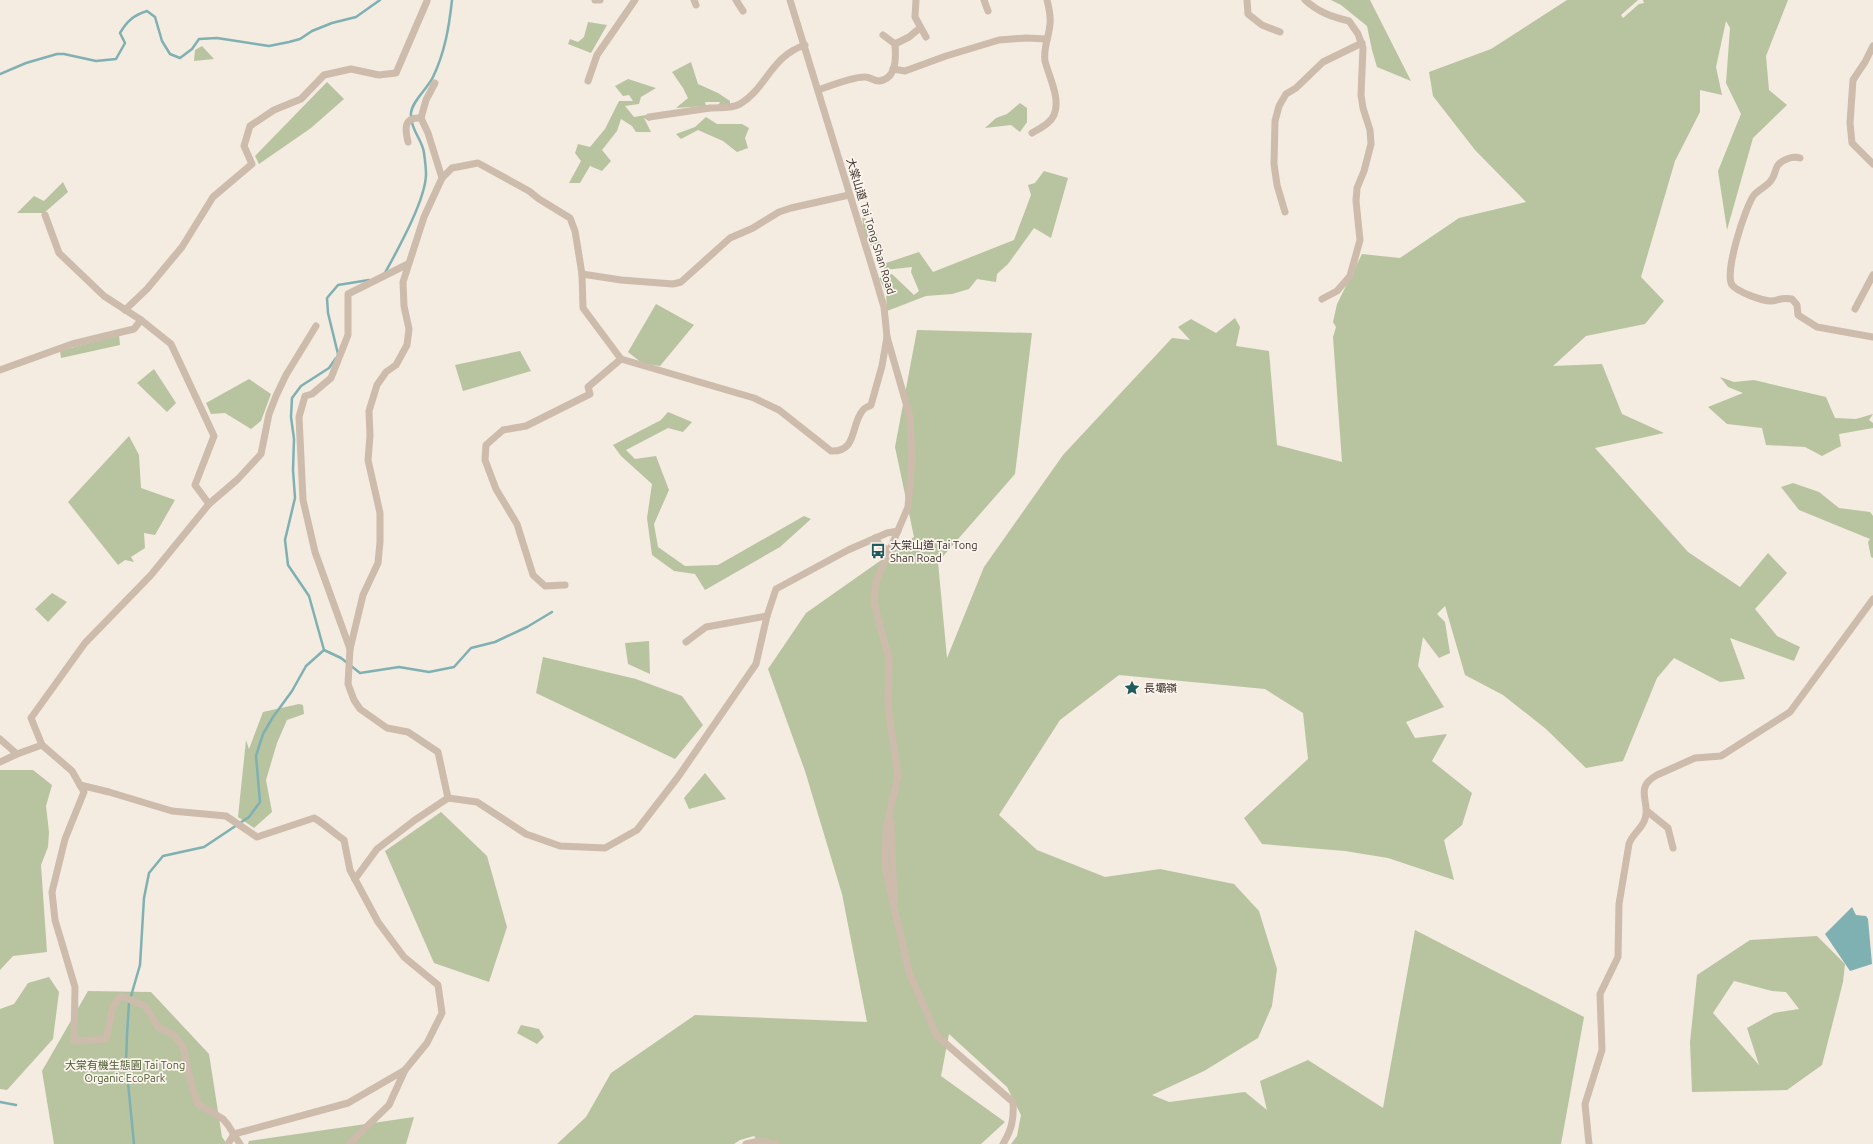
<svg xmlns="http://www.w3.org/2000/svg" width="1873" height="1144" font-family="Ubuntu,'Noto Sans TC',sans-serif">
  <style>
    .green { fill: #b8c4a0; fill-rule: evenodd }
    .water { fill: #7fb0b2 }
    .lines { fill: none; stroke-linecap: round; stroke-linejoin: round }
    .stream { stroke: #7fb0b2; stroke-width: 2.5 }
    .street { stroke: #cdbbac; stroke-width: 7 }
    .labels { text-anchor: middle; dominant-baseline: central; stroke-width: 3.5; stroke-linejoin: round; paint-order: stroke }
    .street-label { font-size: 11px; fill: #3b302b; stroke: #fbf5ee }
    .poi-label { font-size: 11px; fill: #3b302b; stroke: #fbf5ee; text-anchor: start }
    .park-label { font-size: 11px; fill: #4a5a2e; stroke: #fbf5ee }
  </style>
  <rect width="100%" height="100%" fill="#f4ebe1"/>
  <g class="green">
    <polygon points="1331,0 1370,0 1411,81 1377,67 1372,50 1367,26 1341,5"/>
    <polygon points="1567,0 1638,0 1621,15 1623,18 1639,4 1644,3 1643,0 1788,0 1766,56 1769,90 1787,105 1753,138 1727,230 1718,171 1741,114 1726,83 1730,28 1726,21 1716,67 1722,95 1700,90 1700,112 1675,161 1641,277 1664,301 1645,324 1586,336 1553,366 1602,364 1622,414 1664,433 1595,448 1688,552 1740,587 1768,553 1787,573 1755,609 1777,636 1800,647 1794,661 1730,638 1745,679 1720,682 1674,658 1657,678 1623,761 1586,768 1546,729 1503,695 1465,675 1445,606 1437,614 1445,622 1450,653 1439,658 1423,637 1418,666 1444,707 1406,722 1415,738 1447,734 1432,761 1472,793 1462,825 1444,840 1454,880 1388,858 1345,851 1262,844 1244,818 1308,759 1303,713 1265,689 1119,675 1060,720 999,815 1037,850 1105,877 1160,869 1234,884 1259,911 1277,969 1272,1006 1258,1038 1204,1071 1152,1095 1169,1102 1245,1092 1267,1110 1260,1081 1308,1060 1383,1108 1415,930 1584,1017 1561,1144 1011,1144 1017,1136 1021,1115 1007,1087 949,1034 941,1076 1005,1122 981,1144 761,1144 754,1136 740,1140 734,1144 557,1144 586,1117 611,1073 695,1015 867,1022 842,894 805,771 768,669 806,613 914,537 895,447 917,330 1032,333 1015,474 938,562 947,658 984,567 1063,455 1172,338 1190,340 1178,327 1191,319 1216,333 1235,318 1240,327 1236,346 1269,351 1277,445 1342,462 1333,337 1336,327 1333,322 1337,304 1362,254 1400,258 1459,218 1526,202 1475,150 1433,96 1429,72 1491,49"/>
    <polygon points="588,22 607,25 591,53 568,44 570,39 578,42 584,37"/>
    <polygon points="202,46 214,59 194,61 195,50"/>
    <polygon points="691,62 698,84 718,93 730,101 730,104 718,106 720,102 705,102 706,106 676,108 688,98 683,88 672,72"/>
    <polygon points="628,79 656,88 641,97 639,104 625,106 634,117 664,112 649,121 644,118 651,132 636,132 632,126 621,119 617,131 602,150 611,161 602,171 590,166 580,183 569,183 581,161 575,153 578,144 590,147 605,129 619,101 633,101 629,95 623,96 615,86"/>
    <polygon points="327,82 344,99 311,128 259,164 255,156"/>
    <polygon points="1020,103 1027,108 1027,122 1020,132 1011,125 985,128 996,118 1007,114"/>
    <polygon points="706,117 717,124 742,124 749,128 745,138 748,148 737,152 723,141 698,130 681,139 676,134 695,127"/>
    <polygon points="1044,171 1068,178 1051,238 1034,228 1008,264 997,274 996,282 977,279 969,289 952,294 926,296 887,311 886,292 879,278 892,274 914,295 919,291 911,272 912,267 884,270 883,264 919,252 933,272 1014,240 1031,195 1028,185 1035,183"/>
    <polygon points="63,182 68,192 44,213 17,213 34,196 44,201"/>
    <path d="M862,215C872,226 884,238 878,255L864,236Z"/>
    <polygon points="656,304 694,325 660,366 642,363 628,352"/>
    <polygon points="119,335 120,345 61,358 60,351"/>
    <polygon points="520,351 531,371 463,391 455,365"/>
    <polygon points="154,369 176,403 167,412 137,383"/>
    <polygon points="1720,377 1734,382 1754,380 1826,397 1835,418 1856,419 1873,414 1869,420 1873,423 1873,428 1839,434 1841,446 1822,456 1805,447 1766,445 1762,428 1727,424 1708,407 1743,393 1728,387"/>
    <polygon points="249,379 271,394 261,421 251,429 225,413 211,414 206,403"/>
    <polygon points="668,412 692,422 683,432 668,428 626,450 635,459 656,456 669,490 654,524 658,547 685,566 718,565 804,516 811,519 780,547 705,590 695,574 674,571 652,555 647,518 652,484 621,456 613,445 661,420"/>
    <polygon points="129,436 139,455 141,488 175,500 155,535 144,533 145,548 131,557 134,562 125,560 118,565 68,502"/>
    <polygon points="1793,483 1819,492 1839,508 1870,512 1873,516 1873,558 1871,557 1868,542 1870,539 1799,510 1781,487"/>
    <polygon points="52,593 67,602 48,622 35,609"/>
    <polygon points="649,641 650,674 628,664 625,643"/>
    <polygon points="543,657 636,679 682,696 703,725 675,759 536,693"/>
    <polygon points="299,704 303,705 304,714 287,720 277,743 266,780 272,812 254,828 238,817 246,740 249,749 263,712"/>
    <polygon points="0,770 33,770 52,785 46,806 49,832 48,847 41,865 47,952 13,956 0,970"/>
    <polygon points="705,773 726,799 689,809 684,798"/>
    <polygon points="441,812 487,856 507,927 489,982 434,963 385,851"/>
    <path d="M1817,936L1845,964L1843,982L1822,1065L1787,1090L1692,1092L1690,1042L1697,975L1750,940ZM1734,981L1772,991L1786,992L1799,1009L1774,1013L1747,1028L1759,1065L1713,1013Z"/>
    <polygon points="49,977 59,992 53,1039 7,1090 0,1089 0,1009 14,1004 28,983"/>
    <polygon points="88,991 151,992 209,1054 222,1137 227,1144 54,1144 42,1071"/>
    <polygon points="521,1025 539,1029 544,1037 537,1044 517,1033"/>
    <polygon points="414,1117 406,1144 248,1144 249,1141"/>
  </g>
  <polygon class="water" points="1852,907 1856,915 1866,916 1868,919 1872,964 1850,971 1825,934"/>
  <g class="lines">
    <g class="stream">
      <path d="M0,74L26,63L57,54H64L96,61L116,59L125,43L120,33C127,21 134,15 147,11L155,17L162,41L170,54L180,58L192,49L199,39L217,38L269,46L289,42L300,39L312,31L332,23L356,17L380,0"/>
      <path d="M385,273C398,249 425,201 426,175C426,168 425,160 424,153C423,141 410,129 411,113C412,101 428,88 433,77C445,52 449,27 452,0"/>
      <polyline points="338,354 328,313 327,298 338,285 369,280"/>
      <polyline points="336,358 329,368 301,386 292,398 291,417 294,439 293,470 295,498 285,540 288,565 309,596 324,650 341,658 360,673 399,667 429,672 454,667 471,648 495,642 527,627 552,612"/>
      <polyline points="0,1102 16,1105"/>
      <polyline points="134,1144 126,1062 127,1035 129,1003 140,965 144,898 149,873 163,856 204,847 249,817 260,802 256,756 263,734 273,717 292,691 306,666 324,650"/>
    </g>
    <g class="street">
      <polyline points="595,0 600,0"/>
      <polyline points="694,0 696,5"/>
      <polyline points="736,0 743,11"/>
      <path d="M790,0L873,270L884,307L887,337L910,417L912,459L908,507L876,582L874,602L889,660L888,707L898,776L886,829L885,868L909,972L937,1036L1013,1102C1014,1119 1012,1129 1003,1144"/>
      <polyline points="916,0 915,17 926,37"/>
      <polyline points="984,0 988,11"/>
      <polyline points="1247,0 1248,14 1262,25 1280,32"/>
      <path d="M1305,0C1318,12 1332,17 1349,21L1358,34L1363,48L1361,95L1363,108L1370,130L1371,144L1364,171L1357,188L1356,201L1360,240L1350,276L1337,291L1322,299"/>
      <polyline points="883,35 895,44 909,37 920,28"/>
      <polyline points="1873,46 1865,62 1853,80 1850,123 1852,143 1873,164"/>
      <polyline points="893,69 905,71 946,56 999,40 1026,38 1047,39"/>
      <polyline points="588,81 597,55 635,0"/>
      <polyline points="435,83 426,100 421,118 428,133 442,178"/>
      <path d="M818,90C830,86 852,77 864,77C869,76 873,81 879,81C897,79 896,57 895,44"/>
      <path d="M649,117C669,114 690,111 710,108C720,107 730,109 740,104C766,89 771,56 805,45"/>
      <path d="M1032,133C1040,128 1050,124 1054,115C1061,99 1049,77 1045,61C1043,48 1049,37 1050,24C1051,16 1049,8 1047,0"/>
      <path d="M408,142C405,129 403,117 421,118"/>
      <path d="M1800,158C1793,156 1783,159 1778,165C1775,169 1775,175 1772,179C1768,186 1759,189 1754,195C1745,207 1724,273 1732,285C1738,292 1762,301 1771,301C1780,300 1781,297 1792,299L1797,305L1798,315L1817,327L1873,337"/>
      <polyline points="1285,212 1277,185 1274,164 1275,121 1279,106 1286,94 1296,88 1323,62 1362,43"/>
      <polyline points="45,215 59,253 104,296 141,320 171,344 214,436 195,485 209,504"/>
      <polyline points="582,274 621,280 673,284 681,282 730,238 753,228 779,212 791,208 849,195"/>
      <polyline points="1855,309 1873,275"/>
      <polyline points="125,310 147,289 182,247 213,197 252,164 244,146 250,126 274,110 301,99 324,75 351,69 379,75 396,73 427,1"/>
      <polyline points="0,370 72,344 134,329 141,320"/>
      <polyline points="875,538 879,544 889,551"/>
      <polyline points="565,585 545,586 533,575 517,524 496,489 485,460 486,445 503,430 526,426 590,394 588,387 621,359"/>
      <polyline points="686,642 706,627 767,616"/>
      <polyline points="350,649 315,552 303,500 299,417 305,396 312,394 331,378 348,335 348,294 408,264"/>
      <polyline points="0,739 17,754 42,745"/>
      <polyline points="0,762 17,754"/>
      <path d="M80,785L109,792L172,811L226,816L257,837L314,818C322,822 335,834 344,840L350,870L378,922L404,957L438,985L442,1013L427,1043L405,1070L348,1103L234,1134L228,1144"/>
      <path d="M448,798L438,752L408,732L387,728L360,709L354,700L348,684L350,649L363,595L378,563L380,542V513L368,460L370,436L369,411L377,385L386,372L396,365L407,345L409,329L404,306L403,282L424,217L442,178L452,168L478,163L529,191L539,199L570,218L575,231L582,274L583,308L621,359L754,398L779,410L831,451C858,452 850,425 863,410C864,408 868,407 871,405L882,366L887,337"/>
      <polyline points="1647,811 1668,828 1673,848"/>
      <polyline points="891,821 894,899"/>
      <polyline points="355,879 377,849 415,820 448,798 477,802 526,834 560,846 605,848 637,830 678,777 756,664 767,616 776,589 848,550 887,533 898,531"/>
      <polyline points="240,1144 228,1125 223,1119 198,1104 191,1084 183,1047 174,1035 158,1027 145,1006 121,996 113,1006 106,1039 74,1041 75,987 55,920 52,892 65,839 84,792 72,771 42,745 31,718 85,643 151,575 209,504 238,479 261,454 269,414 276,396 286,375 316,326"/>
      <polyline points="349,1144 389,1105 405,1070"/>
      <polyline points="746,1144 759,1141 776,1144"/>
      <path d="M1589,1144L1585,1104L1602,1050L1600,994L1618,957L1619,904L1629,844C1632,834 1642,829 1645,819C1651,802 1633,788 1657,775L1695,758L1721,756L1790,712L1873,599"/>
    </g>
  </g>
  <defs>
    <symbol id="bus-bare" viewBox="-9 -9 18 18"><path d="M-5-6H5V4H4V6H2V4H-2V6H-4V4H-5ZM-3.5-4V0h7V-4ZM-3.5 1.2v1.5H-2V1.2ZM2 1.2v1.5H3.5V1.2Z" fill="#1f5a5e" stroke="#fbf5ee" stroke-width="2.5" paint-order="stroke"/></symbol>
    <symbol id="sight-bare" viewBox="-9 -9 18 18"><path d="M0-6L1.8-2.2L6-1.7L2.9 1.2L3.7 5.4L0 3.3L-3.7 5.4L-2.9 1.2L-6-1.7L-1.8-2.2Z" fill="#1f5a5e" stroke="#fbf5ee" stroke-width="2.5" paint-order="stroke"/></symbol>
  </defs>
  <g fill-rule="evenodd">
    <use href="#bus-bare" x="867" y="540" width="22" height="22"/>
    <use href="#sight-bare" x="1121" y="677" width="22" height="22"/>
  </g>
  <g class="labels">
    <g class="street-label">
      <text transform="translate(871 226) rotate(73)">大棠山道 Tai Tong Shan Road</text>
    </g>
    <g class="poi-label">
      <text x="890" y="545">大棠山道 Tai Tong<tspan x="890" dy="13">Shan Road</tspan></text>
      <text x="1144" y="688">長壩嶺</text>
    </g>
    <g class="park-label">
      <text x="125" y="1065">大棠有機生態園 Tai Tong<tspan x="125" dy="13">Organic EcoPark</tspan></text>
    </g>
  </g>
</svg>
